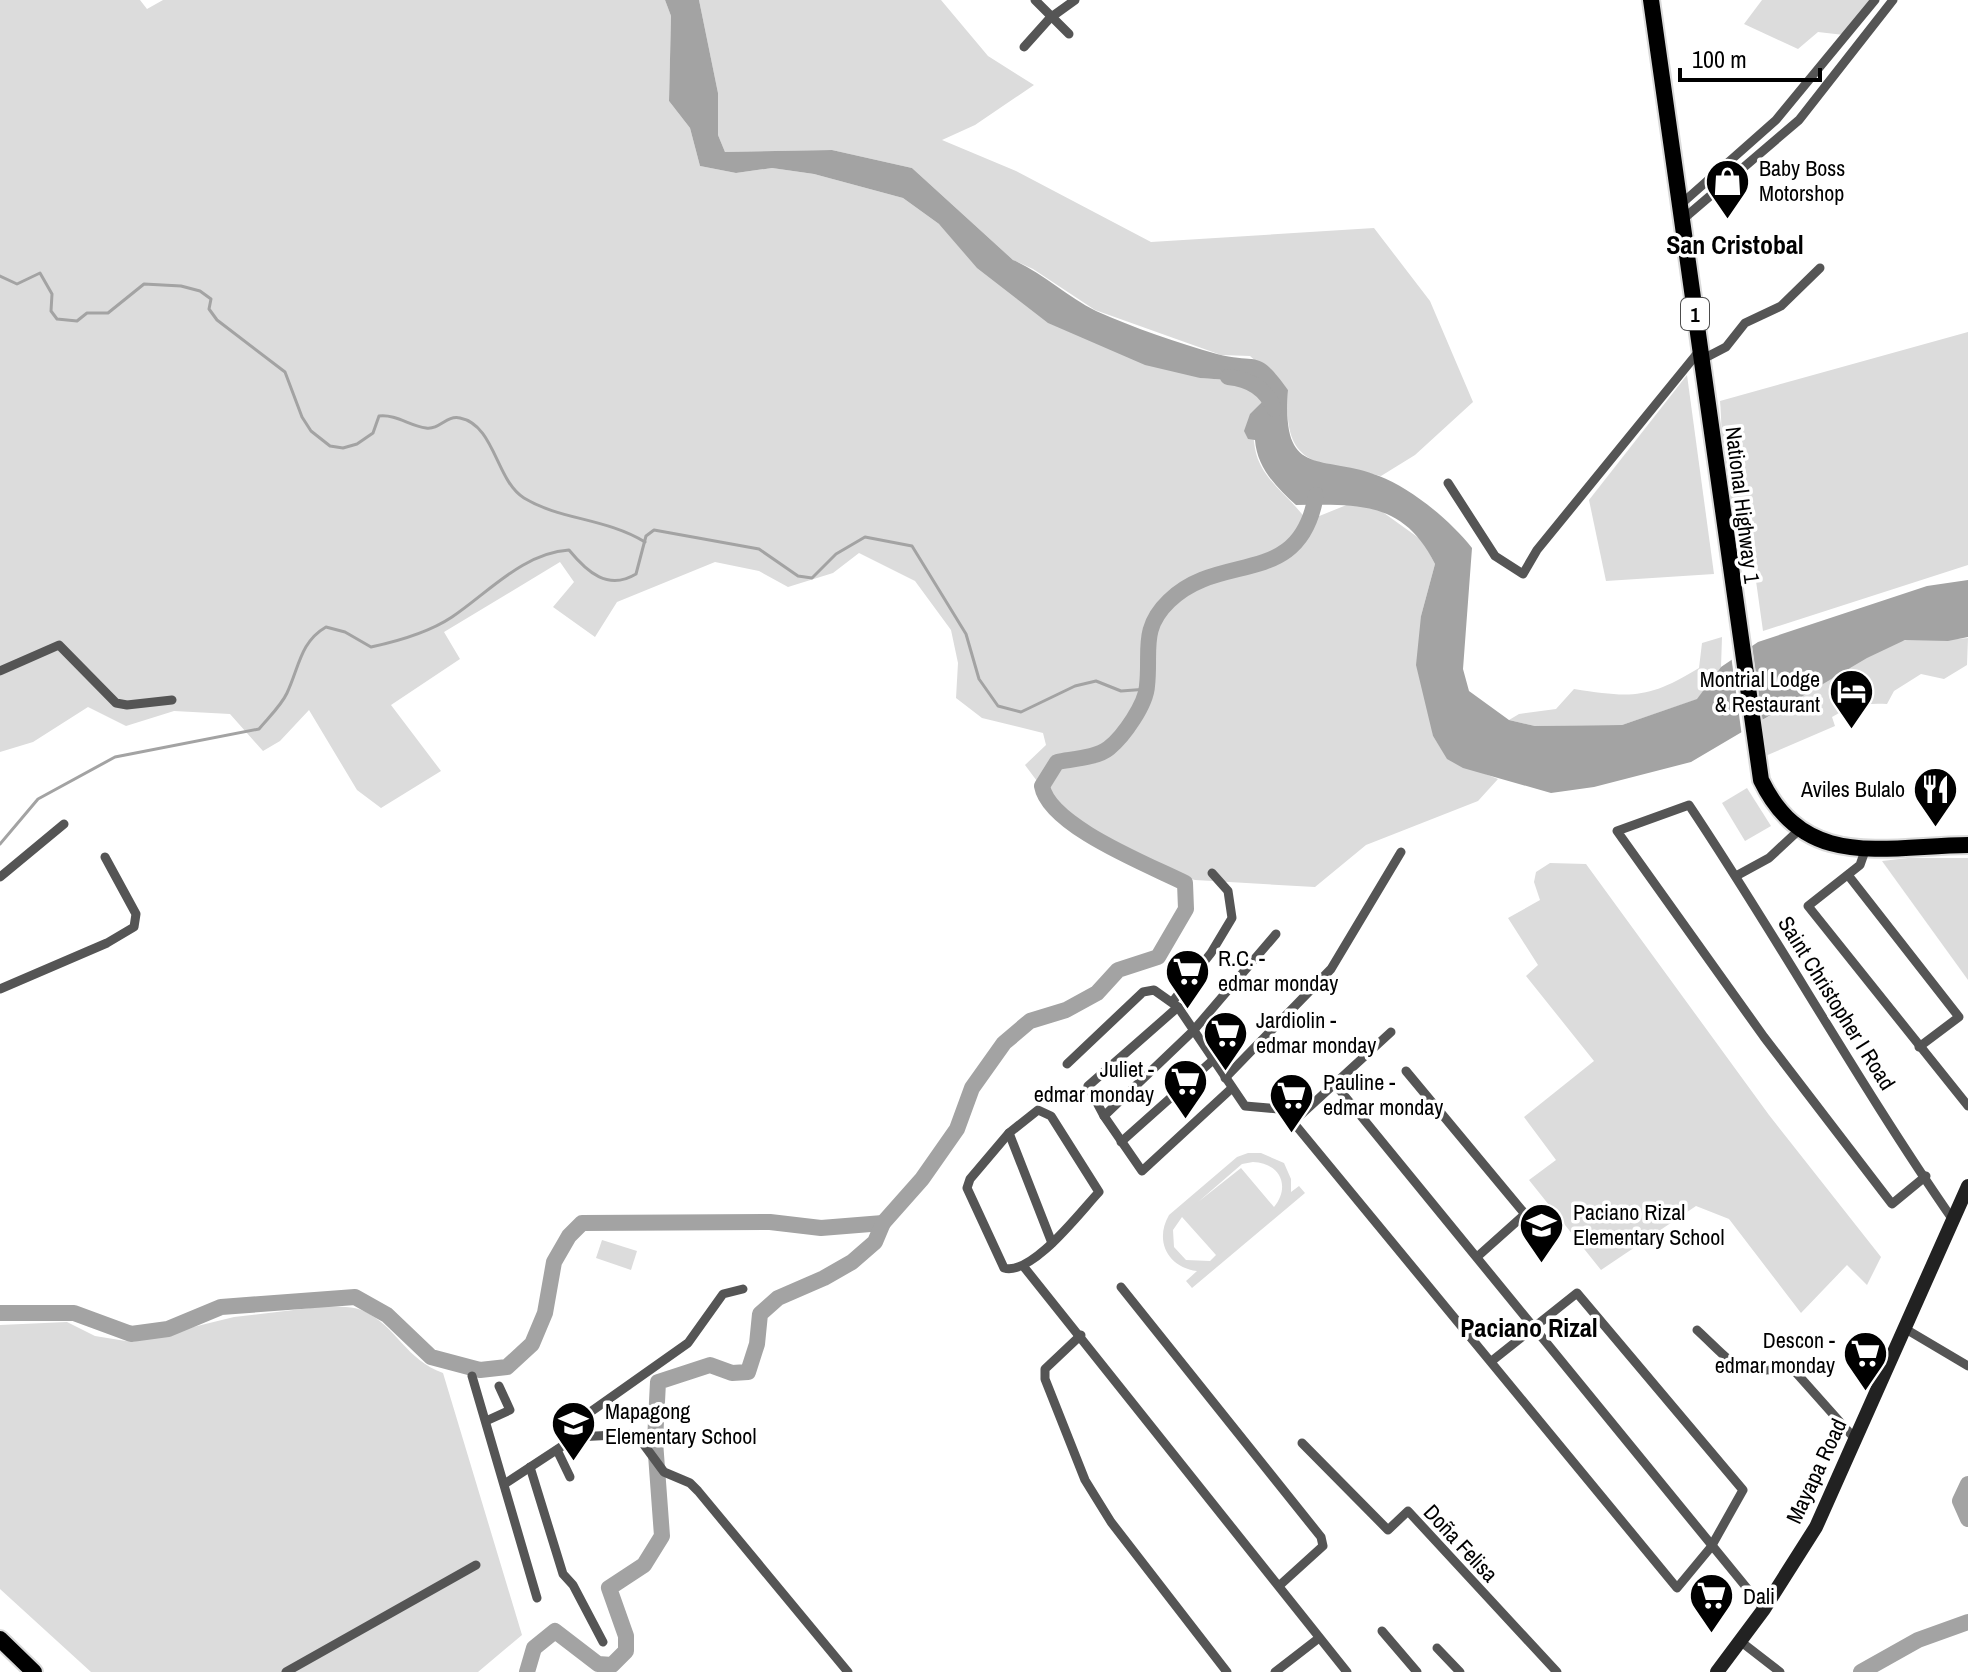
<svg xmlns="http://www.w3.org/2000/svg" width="1968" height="1672" font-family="'Archivo Narrow',sans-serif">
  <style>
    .green { fill: #dcdcdc; fill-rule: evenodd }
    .water { fill: #a3a3a3 }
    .pier { fill: #fff }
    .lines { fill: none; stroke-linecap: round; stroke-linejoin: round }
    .stream { stroke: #a3a3a3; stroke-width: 3 }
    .river { stroke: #a3a3a3; stroke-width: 16 }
    .trunk-casing { stroke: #dbdbdb; stroke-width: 20 }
    .motorway-casing { stroke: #dbdbdb; stroke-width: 20 }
    .minor { stroke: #555; stroke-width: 9 }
    .secondary { stroke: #222; stroke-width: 14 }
    .trunk { stroke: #000; stroke-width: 16 }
    .motorway { stroke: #000; stroke-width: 16 }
    .labels { text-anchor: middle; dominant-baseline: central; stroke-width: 7; stroke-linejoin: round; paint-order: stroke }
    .shield { fill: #fff; stroke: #4c4c4c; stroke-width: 2 }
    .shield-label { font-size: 20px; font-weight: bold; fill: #000 }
    .poi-label { font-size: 22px; fill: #000; stroke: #fff; text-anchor: start }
    .street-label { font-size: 22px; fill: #000; stroke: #fff }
    .quarter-label { font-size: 26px; font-weight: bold; fill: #000; stroke: #fff }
  </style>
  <rect width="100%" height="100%" fill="#fff"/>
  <g class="green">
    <path d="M0,0H140L147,9L163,0H665L671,16L669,101L690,128L700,166L736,173L772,168L814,174L903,198L939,224L1200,378L1255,382L1264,389V400L1251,414C1253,426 1253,441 1256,453C1263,481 1292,498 1307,521L1349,504L1377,508L1423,541L1435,564L1421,616L1433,736L1448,759L1498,779L1478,801L1366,845L1315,887L1195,880L1160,871L1069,824L1025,765L1046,745L1043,733L982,718L956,698L958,663L951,630L915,581L859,553L833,573L788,587L759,571L715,562L617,602L595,637L553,607L574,582L560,562L444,632L460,659L391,705L441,771L381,808L357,790L309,710L280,741L263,751L230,714L174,711L126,726L88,707L33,742L0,752Z"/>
    <path d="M699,0H941L988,56L1034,85L975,125L942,140L1016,171L1151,242L1374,228L1430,301L1473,402L1415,455L1381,476C1319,461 1282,471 1288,390L1250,356L1221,355L1095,310L1033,269L1013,260L912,168L832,150L725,152L718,135V93Z"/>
    <polygon points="1762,0 1874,0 1844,35 1818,32 1798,49 1744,24"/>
    <path d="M1968,332V565L1763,631L1750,538C1717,505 1724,445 1720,401Z"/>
    <polygon points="1687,375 1714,574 1606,581 1589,500"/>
    <path d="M1722,637L1721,667L1698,699L1622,725L1535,726L1509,720L1519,714L1556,709L1574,689C1632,698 1648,699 1699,668L1702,643Z"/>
    <path d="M1968,638L1967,665L1944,679L1921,674L1894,691L1887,704C1865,703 1852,705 1832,717L1835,726L1763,757L1758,723C1791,703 1873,646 1906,640C1926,636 1947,641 1968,638Z"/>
    <polygon points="1747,788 1771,826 1745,841 1722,803"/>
    <polygon points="1908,858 1968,858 1968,980 1882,861"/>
    <polygon points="1550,863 1586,864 1769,1115 1881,1257 1867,1285 1847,1265 1801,1313 1729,1219 1696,1206 1601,1270 1529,1180 1556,1160 1524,1117 1594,1061 1526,976 1538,965 1508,918 1540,900 1534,882 1536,872"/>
    <path d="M1248,1153H1261L1284,1163L1291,1179V1192L1299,1186L1305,1193L1192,1288L1186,1281L1197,1271C1168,1267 1154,1241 1169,1215L1237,1157ZM1253,1162C1280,1163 1291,1186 1274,1207L1241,1168L1198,1202L1242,1164ZM1182,1217L1216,1255L1210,1261L1186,1260L1174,1247L1173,1230Z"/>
    <polygon points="602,1240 637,1251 631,1270 596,1258"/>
    <path d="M327,1306C338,1307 354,1306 364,1311C397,1327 406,1360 443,1373L522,1635L478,1672H91L0,1589V1325L67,1322L95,1336L132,1342L234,1317Z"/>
  </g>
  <path class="water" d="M665,0H699L718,93V135L725,152L832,150L912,168L1013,260C1043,273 1067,297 1096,311C1134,328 1178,343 1217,354C1260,365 1257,347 1288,390C1281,481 1322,453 1379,476C1411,488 1451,521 1472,548L1463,669L1469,691L1509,720L1535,726L1622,725L1697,699L1721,667L1758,642L1927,586L1968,580V637L1948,641L1905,640L1867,658L1691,762L1594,787L1551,793L1463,768L1447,759L1433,736L1416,665L1421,616L1435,564C1404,501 1358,504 1296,505C1277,488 1257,468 1255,440L1248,439L1244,431L1250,414L1264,400V389L1255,382L1200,378L1145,365L1048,323L977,268L939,224L903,198L814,174L772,168L736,173L700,166L690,128L669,101L671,16Z"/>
  <polygon class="pier" points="1751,640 1763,724 1742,737 1731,655"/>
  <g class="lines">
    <g class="stream">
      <path d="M0,276L17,284L40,273L52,294L51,311L57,319L77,321L87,313H108L144,284L181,286L200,291L211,299L209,309L217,320L285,372L302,417L311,431L330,446L343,448L357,444L373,433L379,416C396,414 410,426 426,428C440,430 446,415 460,418C495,425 496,481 524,498C560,520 606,518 645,542"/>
      <path d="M0,844L38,799L115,757L259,729C268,718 281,706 287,693C299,668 300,642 326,627L345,632L371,647C399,641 428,633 452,617C489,592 523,553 569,550C587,572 608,591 636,574L646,536L654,530L759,549L798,576L812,578L836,554L865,537L912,546L966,634L979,679L998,706L1021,712L1075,686L1096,681L1121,691L1148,689"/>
    </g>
    <g class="river">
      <path d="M1228,377C1249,379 1266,388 1274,409"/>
      <polyline points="0,1313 74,1313 131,1334 168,1329 221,1307 355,1297 387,1315 431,1357 480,1370 507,1367 532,1344 545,1313 554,1262 569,1236 582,1223 770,1222 821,1228 883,1223"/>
      <polyline points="1968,1484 1960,1501 1968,1519"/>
      <path d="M527,1672L534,1648L555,1631L598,1664L612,1665L626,1651V1636L609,1588L644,1565L662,1536L655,1441L658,1382L710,1365L732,1373L748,1372L757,1344L760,1314L778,1298L824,1278L852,1262L875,1242L883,1223L922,1179L957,1129L972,1088L1004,1043L1030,1021L1066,1010L1097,993L1118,970L1158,957L1186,909L1185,883C1149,865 1049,826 1042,786L1057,762C1072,759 1097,758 1109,748C1124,736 1146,704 1147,686C1151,651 1140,629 1169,601C1221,550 1300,590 1316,495"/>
      <polyline points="1861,1672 1918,1640 1968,1622"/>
    </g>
    <defs>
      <path id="trunk" d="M1651,0L1761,780C1805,871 1883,846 1968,845"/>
      <polyline id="motorway" points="0,1639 34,1672"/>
    </defs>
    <use href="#trunk" class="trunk-casing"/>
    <use href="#motorway" class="motorway-casing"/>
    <g class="minor">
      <polyline points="1035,0 1069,34"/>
      <polyline points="1024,47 1050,18 1075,0"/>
      <polyline points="1680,205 1776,120 1875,0"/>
      <polyline points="1682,220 1799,120 1893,0"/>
      <polyline points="1701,360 1726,347 1745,323 1781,306 1820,268"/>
      <polyline points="1448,483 1495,556 1523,574 1537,550 1700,350"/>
      <polyline points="0,671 59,645 116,703 127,705 172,700"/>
      <polyline points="1866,848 1860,865 1808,906 1968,1106"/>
      <polyline points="1848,875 1959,1017 1919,1047"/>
      <polyline points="1736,876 1769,858 1798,831"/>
      <polyline points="0,877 64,824"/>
      <polyline points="0,989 107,943 134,927 136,914 105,857"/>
      <polyline points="1173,1001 1211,953 1232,918 1228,891 1212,873"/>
      <polyline points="1178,1007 1088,1086 1104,1116 1142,1171 1232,1088"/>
      <polyline points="1067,1064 1143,992 1154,990 1178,1007 1245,1106 1279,1109 1293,1122 1677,1588 1711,1547 1743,1490 1577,1293 1493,1360"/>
      <polyline points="1406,1071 1525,1214 1477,1257"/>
      <polyline points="1225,1078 1331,969 1401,852"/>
      <polyline points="1334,1083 1764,1609"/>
      <path d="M1038,1110L1051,1116L1099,1192C1080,1212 1032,1276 1004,1268L967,1188L970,1179L1009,1133Z"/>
      <polyline points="1104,1116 1193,1031 1276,934"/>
      <polyline points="1293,1122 1391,1032"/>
      <polyline points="1009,1133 1052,1243"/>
      <polyline points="1121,1142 1213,1060"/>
      <path d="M1926,1176L1892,1204L1764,1037L1617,831L1689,805C1780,941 1860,1086 1953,1220"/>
      <polyline points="1024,1267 1347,1672"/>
      <polyline points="1121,1287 1321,1537 1323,1546 1280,1585"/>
      <polyline points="1904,1328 1968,1366"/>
      <path d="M1697,1330C1735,1365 1736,1377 1791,1367L1856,1440"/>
      <polyline points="1081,1335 1045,1369 1045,1379 1085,1480 1111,1522 1227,1672"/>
      <polyline points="472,1376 537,1598"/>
      <polyline points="486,1421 510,1410 499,1386"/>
      <polyline points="576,1437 579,1420 688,1343 723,1294 743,1289"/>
      <polyline points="1302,1443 1388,1530 1408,1511 1557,1672"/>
      <polyline points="557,1450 570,1477"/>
      <polyline points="530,1467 563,1574 573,1585 603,1642"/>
      <polyline points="506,1483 576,1437 636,1434 664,1472 690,1483 698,1491 848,1672"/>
      <polyline points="1382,1631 1417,1672"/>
      <polyline points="1740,1641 1780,1672"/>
      <polyline points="1437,1648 1460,1672"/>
      <polyline points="286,1672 476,1565"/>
      <polyline points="1275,1672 1319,1638"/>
    </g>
    <polyline class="secondary" points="1717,1672 1764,1609 1816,1527 1968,1186"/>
    <use href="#trunk" class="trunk"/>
    <use href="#motorway" class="motorway"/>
  </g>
  <defs>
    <symbol id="shop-pin" viewBox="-11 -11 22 30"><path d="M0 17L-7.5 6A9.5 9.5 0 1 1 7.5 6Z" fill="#000" stroke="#fff"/><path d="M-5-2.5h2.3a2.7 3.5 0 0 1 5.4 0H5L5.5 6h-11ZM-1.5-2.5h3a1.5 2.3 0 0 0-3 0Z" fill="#fff"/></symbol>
    <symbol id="hotel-pin" viewBox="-11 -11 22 30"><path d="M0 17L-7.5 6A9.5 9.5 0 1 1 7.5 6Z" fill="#000" stroke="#fff"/><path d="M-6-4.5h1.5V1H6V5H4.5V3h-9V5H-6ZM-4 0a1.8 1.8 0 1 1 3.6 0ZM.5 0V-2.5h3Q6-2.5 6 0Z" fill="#fff"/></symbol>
    <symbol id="restaurant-pin" viewBox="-11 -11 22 30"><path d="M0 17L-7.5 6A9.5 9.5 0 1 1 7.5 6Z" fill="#000" stroke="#fff"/><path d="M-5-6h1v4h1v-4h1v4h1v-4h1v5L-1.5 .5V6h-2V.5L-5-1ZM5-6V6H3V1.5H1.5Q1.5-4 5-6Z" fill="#fff"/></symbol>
    <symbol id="supermarket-pin" viewBox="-11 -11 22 30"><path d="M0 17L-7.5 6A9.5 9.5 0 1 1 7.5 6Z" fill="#000" stroke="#fff"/><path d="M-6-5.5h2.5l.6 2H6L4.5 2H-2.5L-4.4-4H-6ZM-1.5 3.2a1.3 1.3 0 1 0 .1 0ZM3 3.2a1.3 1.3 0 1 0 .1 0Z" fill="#fff"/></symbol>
    <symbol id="school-pin" viewBox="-11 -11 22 30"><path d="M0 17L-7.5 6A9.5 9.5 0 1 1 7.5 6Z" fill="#000" stroke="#fff"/><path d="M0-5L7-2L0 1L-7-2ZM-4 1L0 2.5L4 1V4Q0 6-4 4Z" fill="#fff"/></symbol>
  </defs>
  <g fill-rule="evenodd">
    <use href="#shop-pin" x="1702" y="156" width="51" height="69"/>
    <use href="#hotel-pin" x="1826" y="666" width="51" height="69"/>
    <use href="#restaurant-pin" x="1910" y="764" width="51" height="69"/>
    <use href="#supermarket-pin" x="1162" y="946" width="51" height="69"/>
    <use href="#supermarket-pin" x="1200" y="1008" width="51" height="69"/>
    <use href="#supermarket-pin" x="1160" y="1056" width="51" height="69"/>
    <use href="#supermarket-pin" x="1266" y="1070" width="51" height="69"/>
    <use href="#school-pin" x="1516" y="1200" width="51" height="69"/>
    <use href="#supermarket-pin" x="1840" y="1328" width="51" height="69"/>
    <use href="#school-pin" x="548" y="1398" width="51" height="69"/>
    <use href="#supermarket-pin" x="1686" y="1570" width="51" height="69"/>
  </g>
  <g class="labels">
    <rect class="shield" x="1681" y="298" width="28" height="32" rx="6"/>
    <g class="shield-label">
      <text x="1695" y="314">1</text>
    </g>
    <g class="poi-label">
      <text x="1759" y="168">Baby Boss<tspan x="1759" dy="25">Motorshop</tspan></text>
      <text x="1820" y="679" text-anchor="end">Montrial Lodge<tspan x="1820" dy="25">&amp; Restaurant</tspan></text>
      <text x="1905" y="789" text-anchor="end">Aviles Bulalo</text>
      <text x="1218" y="958">R.C. -<tspan x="1218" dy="25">edmar monday</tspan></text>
      <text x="1256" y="1020">Jardiolin -<tspan x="1256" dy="25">edmar monday</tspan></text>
      <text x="1154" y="1069" text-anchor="end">Juliet -<tspan x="1154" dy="25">edmar monday</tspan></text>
      <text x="1323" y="1082">Pauline -<tspan x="1323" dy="25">edmar monday</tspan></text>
      <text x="1573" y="1212">Paciano Rizal<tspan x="1573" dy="25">Elementary School</tspan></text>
      <text x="1835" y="1340" text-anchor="end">Descon -<tspan x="1835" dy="25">edmar monday</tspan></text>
      <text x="605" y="1411">Mapagong<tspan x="605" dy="25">Elementary School</tspan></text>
      <text x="1743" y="1596">Dali</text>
    </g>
    <g class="street-label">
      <text transform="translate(1743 505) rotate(83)">National Highway 1</text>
      <text transform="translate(1837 1003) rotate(58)">Saint Christopher I Road</text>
      <text transform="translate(1816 1471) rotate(-65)">Mayapa Road</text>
      <text transform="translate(1461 1543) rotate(47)">Doña Felisa</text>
    </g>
    <g class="quarter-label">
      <text x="1735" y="244">San Cristobal</text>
      <text x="1529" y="1327">Paciano Rizal</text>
    </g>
  </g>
  <path d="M1680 68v12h140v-12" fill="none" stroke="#000000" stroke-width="4"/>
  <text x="1692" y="68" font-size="24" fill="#000000" stroke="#ffffff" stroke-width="6" paint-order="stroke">100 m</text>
</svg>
